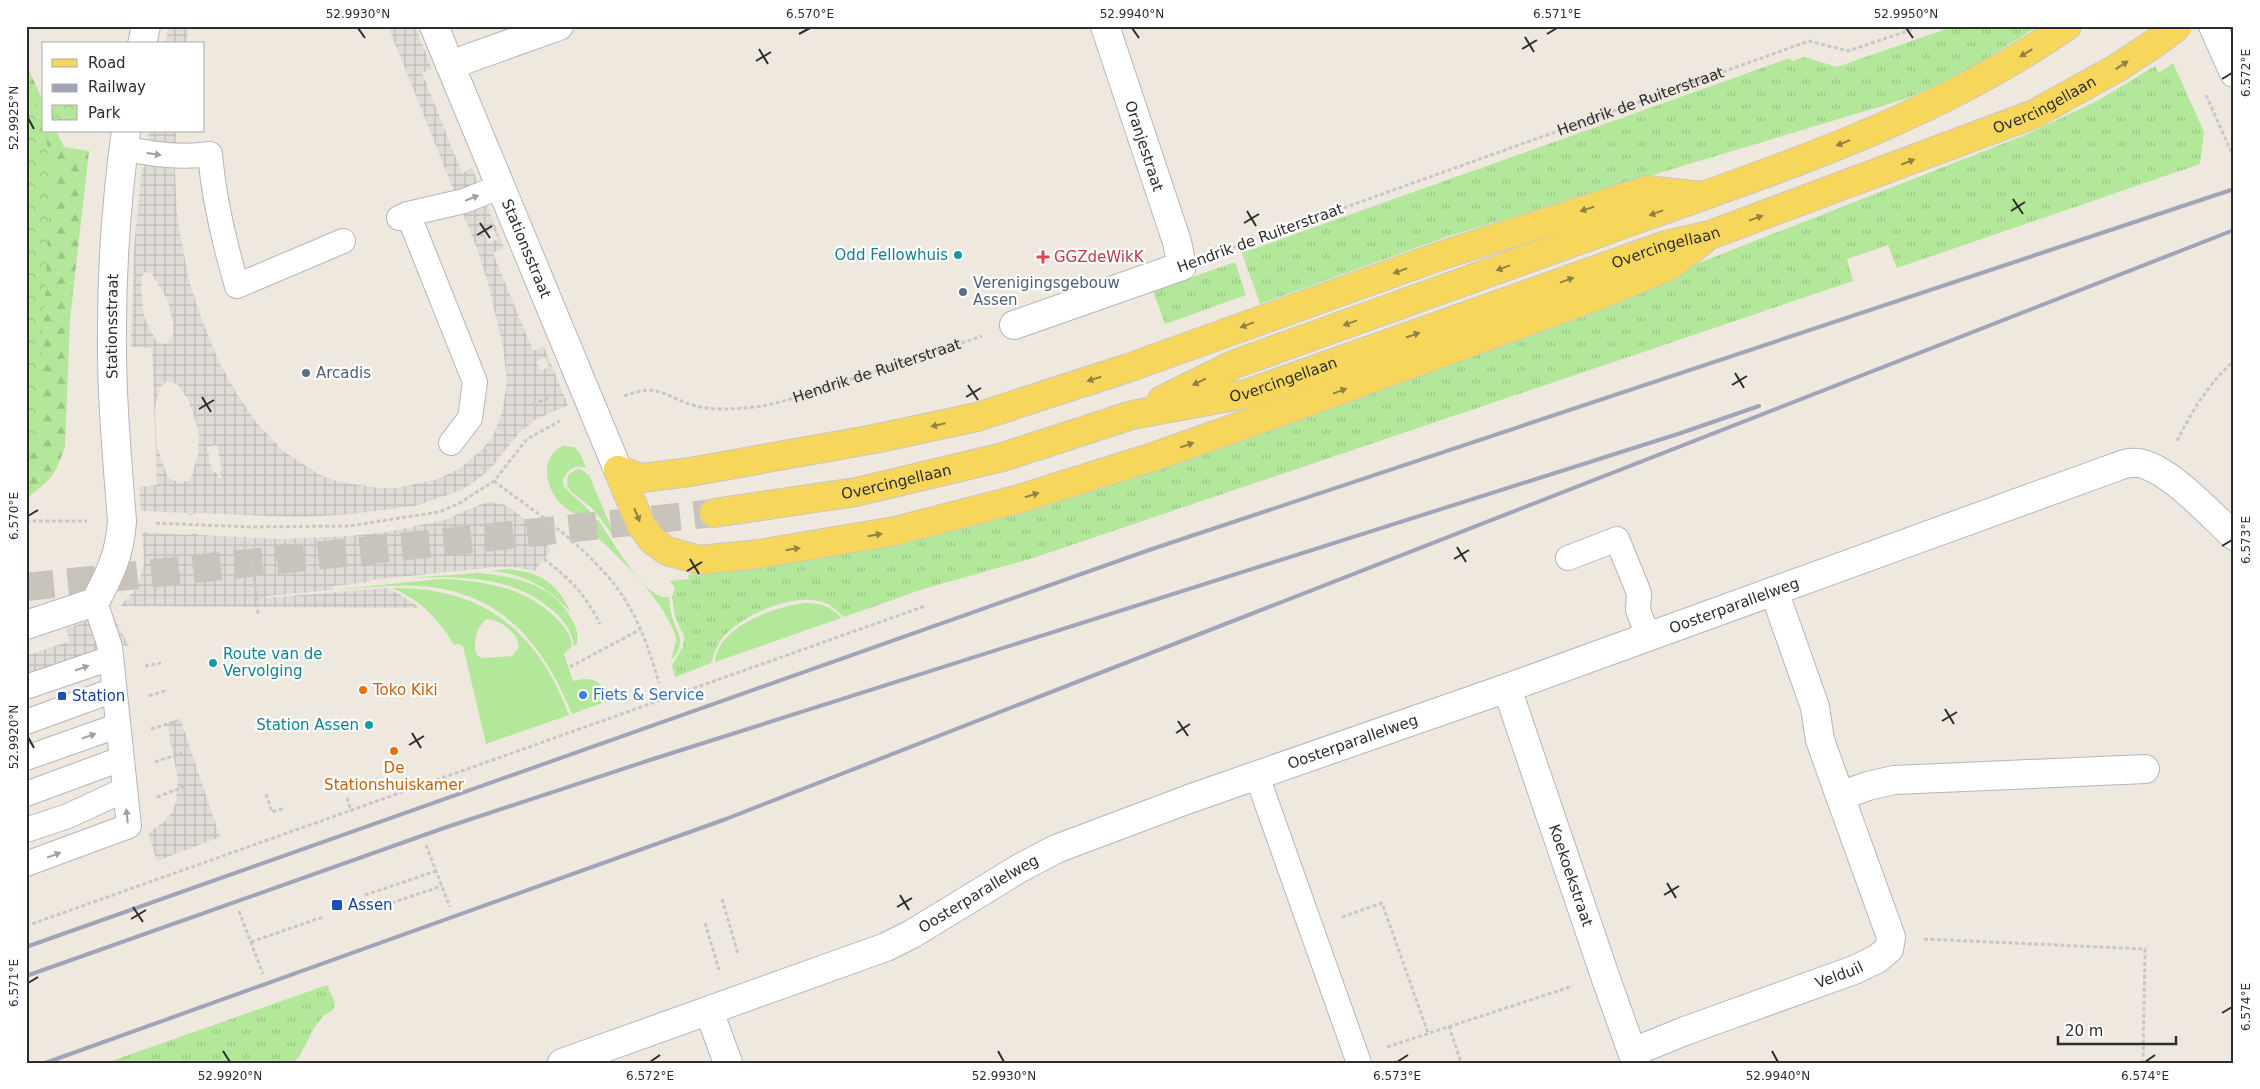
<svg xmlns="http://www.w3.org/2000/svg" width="2260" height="1089" font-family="'DejaVu Sans',sans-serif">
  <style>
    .grass { fill: url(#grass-tufts) }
    .forest { fill: url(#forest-firs) }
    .park { fill: url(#park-crowns) }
    .garden { fill: #b3e79a; fill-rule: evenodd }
    .plaza { fill: url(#plaza-grid); fill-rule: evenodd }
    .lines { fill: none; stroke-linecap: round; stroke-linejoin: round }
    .primary-tunnel { stroke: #c8c3bb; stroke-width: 28; stroke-dasharray: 28 14; stroke-linecap: butt }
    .service-casing { stroke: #b3b5c1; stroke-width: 26 }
    .minor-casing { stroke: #b3b5c1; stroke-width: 30 }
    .tertiary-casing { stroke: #b3b5c1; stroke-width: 30 }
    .secondary-casing { stroke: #b3b5c1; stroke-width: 30 }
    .primary-casing { stroke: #c8c8c8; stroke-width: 30 }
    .path { stroke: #c8c8c8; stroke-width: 3; stroke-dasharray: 4 2.5; stroke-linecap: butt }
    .service { stroke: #fff; stroke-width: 24 }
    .minor { stroke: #fff; stroke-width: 28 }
    .tertiary { stroke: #fff; stroke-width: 28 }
    .secondary { stroke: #fff; stroke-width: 28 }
    .primary { stroke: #f7d65c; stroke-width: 28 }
    .rail { stroke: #a1a4b8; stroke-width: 4 }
    .primary-bridge-casing { stroke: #c8c8c8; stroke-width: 30; stroke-linecap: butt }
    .primary-bridge { stroke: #f7d65c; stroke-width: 28 }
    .oneway { fill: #928244 }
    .oneway2 { fill: #a0a0a0 }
    .ticks { fill: none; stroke: #2d2d2d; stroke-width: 2 }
    .culture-dot { fill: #0f9aa8; stroke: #fff; stroke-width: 2 }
    .health-dot { fill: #e0444e; stroke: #fff; stroke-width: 2 }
    .service-dot { fill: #5c6f8a; stroke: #fff; stroke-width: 2 }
    .food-dot { fill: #e8710a; stroke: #fff; stroke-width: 2 }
    .shop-dot { fill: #3f7fe0; stroke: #fff; stroke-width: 2 }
    .transit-dot { fill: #1a4fb4; stroke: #fff; stroke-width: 2 }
    .labels { text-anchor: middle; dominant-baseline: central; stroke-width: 4.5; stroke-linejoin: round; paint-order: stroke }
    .street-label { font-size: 15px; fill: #2d2d2d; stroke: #fff }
    .culture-label { font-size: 15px; fill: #0d838f; stroke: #fff; text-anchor: end }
    .health-label { font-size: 15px; fill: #be3a42; stroke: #fff; text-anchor: start }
    .service-label { font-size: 15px; fill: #4e5e75; stroke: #fff; text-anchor: start }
    .food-label { font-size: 15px; fill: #c56008; stroke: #fff; text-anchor: start }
    .shop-label { font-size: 15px; fill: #366cbe; stroke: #fff; text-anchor: start }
    .transit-label { font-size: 15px; fill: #164399; stroke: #fff; text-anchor: start }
    .neatline { fill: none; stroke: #2d2d2d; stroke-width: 2 }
    .ticks-label { font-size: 12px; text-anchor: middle; fill: #2d2d2d }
  </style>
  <defs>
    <pattern id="grass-tufts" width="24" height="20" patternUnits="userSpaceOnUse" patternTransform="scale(1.25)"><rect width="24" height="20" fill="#b3e79a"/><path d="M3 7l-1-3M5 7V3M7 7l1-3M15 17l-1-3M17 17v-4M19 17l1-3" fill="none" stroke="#9ac685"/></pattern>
    <pattern id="forest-firs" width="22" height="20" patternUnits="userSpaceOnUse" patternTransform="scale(1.25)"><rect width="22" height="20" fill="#b3e79a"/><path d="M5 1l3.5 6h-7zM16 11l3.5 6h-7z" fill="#9ac685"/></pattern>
    <pattern id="park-crowns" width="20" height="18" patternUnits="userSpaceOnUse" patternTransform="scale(1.25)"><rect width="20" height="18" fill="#b3e79a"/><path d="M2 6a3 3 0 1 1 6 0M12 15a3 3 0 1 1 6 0" fill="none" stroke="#9ac685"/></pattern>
    <pattern id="plaza-grid" width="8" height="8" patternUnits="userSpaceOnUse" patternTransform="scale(1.25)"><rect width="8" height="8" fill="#dfdbd6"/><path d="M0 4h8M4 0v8" fill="none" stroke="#c0bcb8"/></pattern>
  </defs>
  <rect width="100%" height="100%" fill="#efe8df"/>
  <g class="grass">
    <path d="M1954,26H2038C1995,54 1950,83 1902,100L1446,237L1260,304L1242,253L1790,58L1792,61L1804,57L1837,67Z"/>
    <path d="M2173,63L2204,132L2200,164L1897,268L1888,245L1847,259L1853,281L1030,559L923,589L844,617C837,611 831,604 822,602C793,593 748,613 727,633C718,641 715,652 711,663L675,677L672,665L683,647L684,636L675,617L672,597L675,588L670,581L689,579L688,575L757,568L839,552L1686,268L2025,135L2099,100L2155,66L2159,73Z"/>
    <polygon points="1235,262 1246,295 1165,324 1153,291"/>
    <polygon points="327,985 335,1003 333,1010 323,1016 314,1028 299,1057 292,1063 106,1063"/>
  </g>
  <path class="forest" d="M26,64L44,103V131H56L64,147L89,151L70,319L65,446C55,477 51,479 26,499Z"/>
  <polygon class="park" points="26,85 43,121 52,171 36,452 26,455"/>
  <g class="garden">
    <path d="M563,446L574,447L580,453L586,468C574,464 568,469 563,480L564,487L595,516C557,523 527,463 563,446Z"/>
    <polygon points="580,469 589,475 616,539 592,508 570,491 567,486 568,475 575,470"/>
    <path d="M578,519L598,520C611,537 645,602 669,597C670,604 670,611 672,617C679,637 687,641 671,661L676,640L675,634C660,593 610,549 578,519Z"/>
    <path d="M505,569C539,571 557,582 571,613C550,588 525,574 492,571Z"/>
    <path d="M478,573C514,576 553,584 571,618C576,627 579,634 577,644L574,646C572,631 564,620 552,610C513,575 457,576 408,578Z"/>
    <path d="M440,579C482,580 524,587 555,617C563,625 571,633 572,646L564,654L573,681C593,675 602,682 611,700L572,714C542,643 503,593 421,586C392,584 362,588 333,590Z"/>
    <path d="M392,588C483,587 538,631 569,715L486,744L463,646L458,644L454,645C439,619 420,600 392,588ZM487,619C500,619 519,634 519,647L512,656L482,658L477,655C472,644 477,625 487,619Z"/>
    <path d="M805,603C820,603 831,606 841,618L715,662C717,626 775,607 805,603Z"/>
  </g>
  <g class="plaza">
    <polygon points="169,26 189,26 186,44 165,44"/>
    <path d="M388,26H415L432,69L422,73L462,173L472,168L504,248L493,253L533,351L544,347L568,405L535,420L519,433L490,469L476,481L459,491L415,506L351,514L302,517L198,513L189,515L188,513L141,511L139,487L157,485L152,348L131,347L134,248L142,167H144L149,131H176L175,173L177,215L188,277L202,320L219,362L237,394L256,422L282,450L318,474L339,482L379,488H396L435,480L459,469L482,450L494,434L502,413L507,381L503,347L488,283L476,246ZM494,230L498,239L488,243L484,233ZM145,272L152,274L168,301L173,324V335L166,344L157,342L144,317L141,289L142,276ZM545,357L549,367L540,371L536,362ZM167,381L177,384L188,399L196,422L199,437L198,454L192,476L189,480L180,483L168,478L156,444L155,407L160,387ZM217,445L222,470L220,472L221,478H219L217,473L212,471L207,447Z"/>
    <polygon points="490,502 502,504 510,508 551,539 547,545 551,549 535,571 513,567 497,567 370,580 370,582 333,586 333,590 266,596 266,598 386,588 399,594 420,608 120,606 135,590 140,579 144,563 142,532 187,535 197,533 197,535 281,539 352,536 393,531 444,520 484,503"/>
    <polygon points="111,612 129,646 122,645 26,676 26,656 70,641 66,629"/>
    <polygon points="180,718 220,837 157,861 148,833 165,821 172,812 176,802 178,779 167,724"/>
  </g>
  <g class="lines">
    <polyline class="primary-tunnel" points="26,587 714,513"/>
    <defs>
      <g id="service">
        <path d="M123,148C153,155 180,158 210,154C214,200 224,242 237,286L343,241"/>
        <polyline points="408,214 464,201 502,186"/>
        <polyline points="399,218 408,214 475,382 470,418 451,443"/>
        <polyline points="1568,558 1617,539 1639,593 1638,610 1648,636"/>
        <polyline points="26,687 111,658"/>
        <polyline points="26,722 114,690"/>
        <polyline points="26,758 117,726"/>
        <polyline points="1257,776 1359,1063"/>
        <polyline points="26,794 121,759"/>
        <polyline points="26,830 68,816 124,790"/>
        <polyline points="26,864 129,826 110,647 95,602"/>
      </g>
      <g id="minor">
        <polyline points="450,65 559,26"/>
        <polyline points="1014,325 1182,266 1177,242 1105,26"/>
        <polyline points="1774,591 1815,707 1820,740 1840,796"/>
        <path id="s3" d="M1507,688L1605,976L1636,1063"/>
        <polyline points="709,1011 728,1063"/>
        <path id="s4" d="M1633,1052L1685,1031L1854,970L1877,959L1889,949L1891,937L1840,796L1868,786L1894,780L2145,769"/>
        <path id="s5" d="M562,1063L886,947L912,934L1020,868L1056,849L1189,799L1507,688L2116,467C2123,464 2131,462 2139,463C2170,469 2210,514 2234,536"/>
      </g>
      <g id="tertiary">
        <path id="s6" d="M434,26L618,470"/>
        <polyline points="142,44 146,26"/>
        <path id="s7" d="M26,625L95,602C110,574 120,554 122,521C117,457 111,392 112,328C112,263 117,196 126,131"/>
      </g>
      <polyline id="secondary" points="2213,26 2234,73"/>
      <g id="primary">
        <path d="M1162,400L1235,364C1374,314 1513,264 1652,214C1798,162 1938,115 2067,26"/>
        <polyline points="618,470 641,525 652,540 667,551 699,560 759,554 895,531 1019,499 1156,456 1280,412 1597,296 1669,266 1702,241"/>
        <polyline points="618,470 642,478 690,472 874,439 977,417 1128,368 1446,254 1647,190 1702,196"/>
        <path id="s8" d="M714,513L856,492L1003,457L1132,415L1246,394L1666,245L1710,235L2034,114L2117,68L2155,43"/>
      </g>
    </defs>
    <use href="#service" class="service-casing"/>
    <use href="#minor" class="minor-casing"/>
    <use href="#tertiary" class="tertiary-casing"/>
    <use href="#secondary" class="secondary-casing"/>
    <use href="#primary" class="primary-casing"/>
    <g class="path">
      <polyline points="2206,95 2234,158"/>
      <path id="s1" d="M1215,254L1809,41L1848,51L1922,26"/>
      <path id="s2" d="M624,396C661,382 663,397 696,406C711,410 730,409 745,408C774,406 803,395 830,386C881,370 932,353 982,336"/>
      <polyline points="533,405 550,397"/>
      <path d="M2177,441C2192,411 2208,384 2234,361"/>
      <path d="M494,481C539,515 590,548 622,595C640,622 650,652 659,683"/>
      <polyline points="26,521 87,521"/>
      <polyline points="156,523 250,527 349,526 439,512 460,503 494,481 527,439 560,421"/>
      <polyline points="252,558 258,614"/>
      <path d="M544,559C570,579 585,594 600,624"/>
      <polyline points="145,666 161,663"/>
      <polyline points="570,667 641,629"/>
      <polyline points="149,696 168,690"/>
      <polyline points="151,729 177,721"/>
      <polyline points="155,762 182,753"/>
      <polyline points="266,794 272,812 285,808"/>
      <polyline points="157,797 186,786"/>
      <polyline points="347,798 351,811"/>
      <polyline points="426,845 450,907"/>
      <polyline points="365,895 436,871"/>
      <polyline points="722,899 738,954"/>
      <polyline points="379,907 442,886"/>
      <polyline points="239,911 263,974"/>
      <polyline points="1342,917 1382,903 1428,1033"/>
      <polyline points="705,923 719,970"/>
      <polyline points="26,926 925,606"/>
      <polyline points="1924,939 2145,949 2143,1063"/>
      <polyline points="251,942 323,917"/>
      <polyline points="1449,1026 1461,1063"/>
      <polyline points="1387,1047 1573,986"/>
    </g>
    <use href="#service" class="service"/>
    <use href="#minor" class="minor"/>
    <use href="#tertiary" class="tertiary"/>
    <use href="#secondary" class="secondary"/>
    <use href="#primary" class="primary"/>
    <g class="rail">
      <polyline points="26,947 1152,549 2234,189"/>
      <polyline points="26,976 444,828 653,759 1681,433 1759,406"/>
      <polyline points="45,1063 726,819 2234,230"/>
    </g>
    <defs>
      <polyline id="primary-bridge" points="2155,43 2178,26"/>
    </defs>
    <use href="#primary-bridge" class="primary-bridge-casing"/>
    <use href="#primary-bridge" class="primary-bridge"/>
  </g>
  <defs><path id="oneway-solid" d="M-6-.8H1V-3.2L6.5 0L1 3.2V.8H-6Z" transform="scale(1.25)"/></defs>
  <g class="oneway">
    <use href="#oneway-solid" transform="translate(2026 53) rotate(149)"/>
    <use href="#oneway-solid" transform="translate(2122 65) rotate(-33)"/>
    <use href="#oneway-solid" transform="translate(1843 143) rotate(158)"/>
    <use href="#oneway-solid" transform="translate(1908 162) rotate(-21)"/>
    <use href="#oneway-solid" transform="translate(1587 209) rotate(162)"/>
    <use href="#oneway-solid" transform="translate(1656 213) rotate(160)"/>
    <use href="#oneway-solid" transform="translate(1756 218) rotate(-20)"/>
    <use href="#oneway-solid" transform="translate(1503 268) rotate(160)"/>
    <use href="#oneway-solid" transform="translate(1400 271) rotate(160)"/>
    <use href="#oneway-solid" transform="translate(1567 280) rotate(-20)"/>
    <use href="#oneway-solid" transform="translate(1350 323) rotate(160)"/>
    <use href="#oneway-solid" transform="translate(1247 325) rotate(160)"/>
    <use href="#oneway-solid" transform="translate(1413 335) rotate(-19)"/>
    <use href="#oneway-solid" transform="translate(1094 379) rotate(162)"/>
    <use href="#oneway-solid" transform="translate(1199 382) rotate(154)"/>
    <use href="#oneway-solid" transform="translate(1340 391) rotate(-20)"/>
    <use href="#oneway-solid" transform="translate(938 425) rotate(167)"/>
    <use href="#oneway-solid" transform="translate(1187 445) rotate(-19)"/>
    <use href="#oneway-solid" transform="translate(1032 495) rotate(-17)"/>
    <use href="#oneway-solid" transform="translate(637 515) rotate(68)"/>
    <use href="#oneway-solid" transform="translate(875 535) rotate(-10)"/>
    <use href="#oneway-solid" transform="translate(793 549) rotate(-9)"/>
  </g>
  <g class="oneway2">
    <use href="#oneway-solid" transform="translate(154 154) rotate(8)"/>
    <use href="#oneway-solid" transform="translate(472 198) rotate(-22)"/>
    <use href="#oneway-solid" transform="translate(82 668) rotate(-19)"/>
    <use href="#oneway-solid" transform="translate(89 736) rotate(-19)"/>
    <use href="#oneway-solid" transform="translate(127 816) rotate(-96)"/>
    <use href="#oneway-solid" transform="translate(54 855) rotate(-20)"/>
  </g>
  <path class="ticks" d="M358,28L365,38M1132,28L1139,38M1906,28L1913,38M799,34L810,28M1547,34L1557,28M1525,37L1534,52M759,49L768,64M1522,49L1537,40M756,61L771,52M2222,79L2232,73M28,118L34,129M2013,199L2023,214M1247,211L1256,226M2011,211L2025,202M480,223L490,238M1244,223L1259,214M477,235L492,226M1735,373L1744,388M968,385L978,400M1732,385L1747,376M202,397L211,412M966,397L981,388M199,409L214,400M28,516L38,510M2222,546L2232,540M1457,547L1466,562M690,559L699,574M1454,559L1469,550M687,571L702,562M1945,709L1954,724M1178,721L1188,736M1942,721L1957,712M412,733L421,748M1176,733L1190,724M28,737L34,748M409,745L424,736M1667,883L1676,898M900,895L909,910M1664,895L1679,886M133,907L143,922M897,907L912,898M131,919L146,910M28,983L38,977M2222,1013L2232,1007M223,1051L230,1062M998,1051L1004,1062M1772,1051L1778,1062M650,1062L660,1055M1397,1062L1408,1055M2145,1062L2155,1055"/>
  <g class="culture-dot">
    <circle cx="958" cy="255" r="5"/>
    <circle cx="213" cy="663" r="5"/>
    <circle cx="369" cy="725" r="5"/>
  </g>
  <path class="health-dot" d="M1040.5 249.5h5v5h5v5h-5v5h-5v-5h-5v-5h5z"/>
  <g class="service-dot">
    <circle cx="963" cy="292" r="5"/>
    <circle cx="306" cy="373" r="5"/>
  </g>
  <g class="food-dot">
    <circle cx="363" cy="690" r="5"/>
    <circle cx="394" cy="751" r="5"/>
  </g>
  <circle class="shop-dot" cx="583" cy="695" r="5"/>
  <g class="transit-dot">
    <rect x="57" y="691" width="10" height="10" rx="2.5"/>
    <rect x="331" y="899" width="12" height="12" rx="2.5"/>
  </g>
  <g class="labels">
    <g class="street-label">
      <text stroke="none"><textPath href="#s1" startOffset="452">Hendrik de Ruiterstraat</textPath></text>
      <text stroke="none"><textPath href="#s8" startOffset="1396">Overcingellaan</textPath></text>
      <text transform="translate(1144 146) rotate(72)">Oranjestraat</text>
      <text transform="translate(1260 238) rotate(-20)">Hendrik de Ruiterstraat</text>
      <text stroke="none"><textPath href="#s6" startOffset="241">Stationsstraat</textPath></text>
      <text stroke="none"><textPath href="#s8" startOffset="991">Overcingellaan</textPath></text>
      <text stroke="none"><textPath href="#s7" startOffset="354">Stationsstraat</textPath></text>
      <text stroke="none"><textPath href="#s2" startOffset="262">Hendrik de Ruiterstraat</textPath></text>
      <text stroke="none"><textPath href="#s8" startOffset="586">Overcingellaan</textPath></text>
      <text stroke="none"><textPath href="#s8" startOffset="185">Overcingellaan</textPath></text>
      <text stroke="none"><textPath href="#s5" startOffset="1261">Oosterparallelweg</textPath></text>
      <text stroke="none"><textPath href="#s5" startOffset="856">Oosterparallelweg</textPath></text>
      <text stroke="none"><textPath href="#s3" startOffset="198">Koekoekstraat</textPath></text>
      <text stroke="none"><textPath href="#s5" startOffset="451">Oosterparallelweg</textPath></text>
      <text stroke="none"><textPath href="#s4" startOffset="220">Velduil</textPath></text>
    </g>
    <g class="culture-label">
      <text x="948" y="255">Odd Fellowhuis</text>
      <text x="223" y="654" text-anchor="start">Route van de<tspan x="223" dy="17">Vervolging</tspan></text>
      <text x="359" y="725">Station Assen</text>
    </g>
    <g class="health-label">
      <text x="1054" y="257">GGZdeWikK</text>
    </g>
    <g class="service-label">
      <text x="973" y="283">Verenigingsgebouw<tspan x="973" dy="17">Assen</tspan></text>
      <text x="316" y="373">Arcadis</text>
    </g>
    <g class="food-label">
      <text x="373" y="690">Toko Kiki</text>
      <text x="394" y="768" text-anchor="middle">De<tspan x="394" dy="17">Stationshuiskamer</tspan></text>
    </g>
    <g class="shop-label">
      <text x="593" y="695">Fiets &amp; Service</text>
    </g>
    <g class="transit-label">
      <text x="72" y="696">Station</text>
      <text x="348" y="905">Assen</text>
    </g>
  </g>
  <rect width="2260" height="1089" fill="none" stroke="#ffffff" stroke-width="55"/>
  <rect x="42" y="42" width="162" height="90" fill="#ffffff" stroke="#ababab"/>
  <rect x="52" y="59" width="25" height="8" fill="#f7d65c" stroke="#ababab"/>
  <text x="88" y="68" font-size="15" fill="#2d2d2d">Road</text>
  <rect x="52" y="84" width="25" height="8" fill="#a1a4b8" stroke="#ababab"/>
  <text x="88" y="92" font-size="15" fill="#2d2d2d">Railway</text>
  <rect x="52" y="105" width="25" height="15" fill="url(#park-crowns)" stroke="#ababab"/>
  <text x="88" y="118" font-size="15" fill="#2d2d2d">Park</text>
  <path d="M2058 1036v8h118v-8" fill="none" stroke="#2d2d2d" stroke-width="2.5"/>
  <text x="2065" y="1036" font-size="15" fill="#2d2d2d" stroke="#ffffff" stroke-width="4" paint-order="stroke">20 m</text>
  <rect x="28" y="28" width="2204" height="1034" class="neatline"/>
  <g class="ticks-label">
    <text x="358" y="18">52.9930°N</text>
    <text x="810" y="18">6.570°E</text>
    <text x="1132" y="18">52.9940°N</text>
    <text x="1557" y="18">6.571°E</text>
    <text x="1906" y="18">52.9950°N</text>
    <text transform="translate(2246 73) rotate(-90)" y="4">6.572°E</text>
    <text transform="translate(14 118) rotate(-90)" y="4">52.9925°N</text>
    <text transform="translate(14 516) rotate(-90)" y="4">6.570°E</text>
    <text transform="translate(2246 540) rotate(-90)" y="4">6.573°E</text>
    <text transform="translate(14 737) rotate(-90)" y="4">52.9920°N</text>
    <text transform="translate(14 983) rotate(-90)" y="4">6.571°E</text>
    <text transform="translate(2246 1007) rotate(-90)" y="4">6.574°E</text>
    <text x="230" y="1080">52.9920°N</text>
    <text x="650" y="1080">6.572°E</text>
    <text x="1004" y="1080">52.9930°N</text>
    <text x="1397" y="1080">6.573°E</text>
    <text x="1778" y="1080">52.9940°N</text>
    <text x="2145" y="1080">6.574°E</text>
  </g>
</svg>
